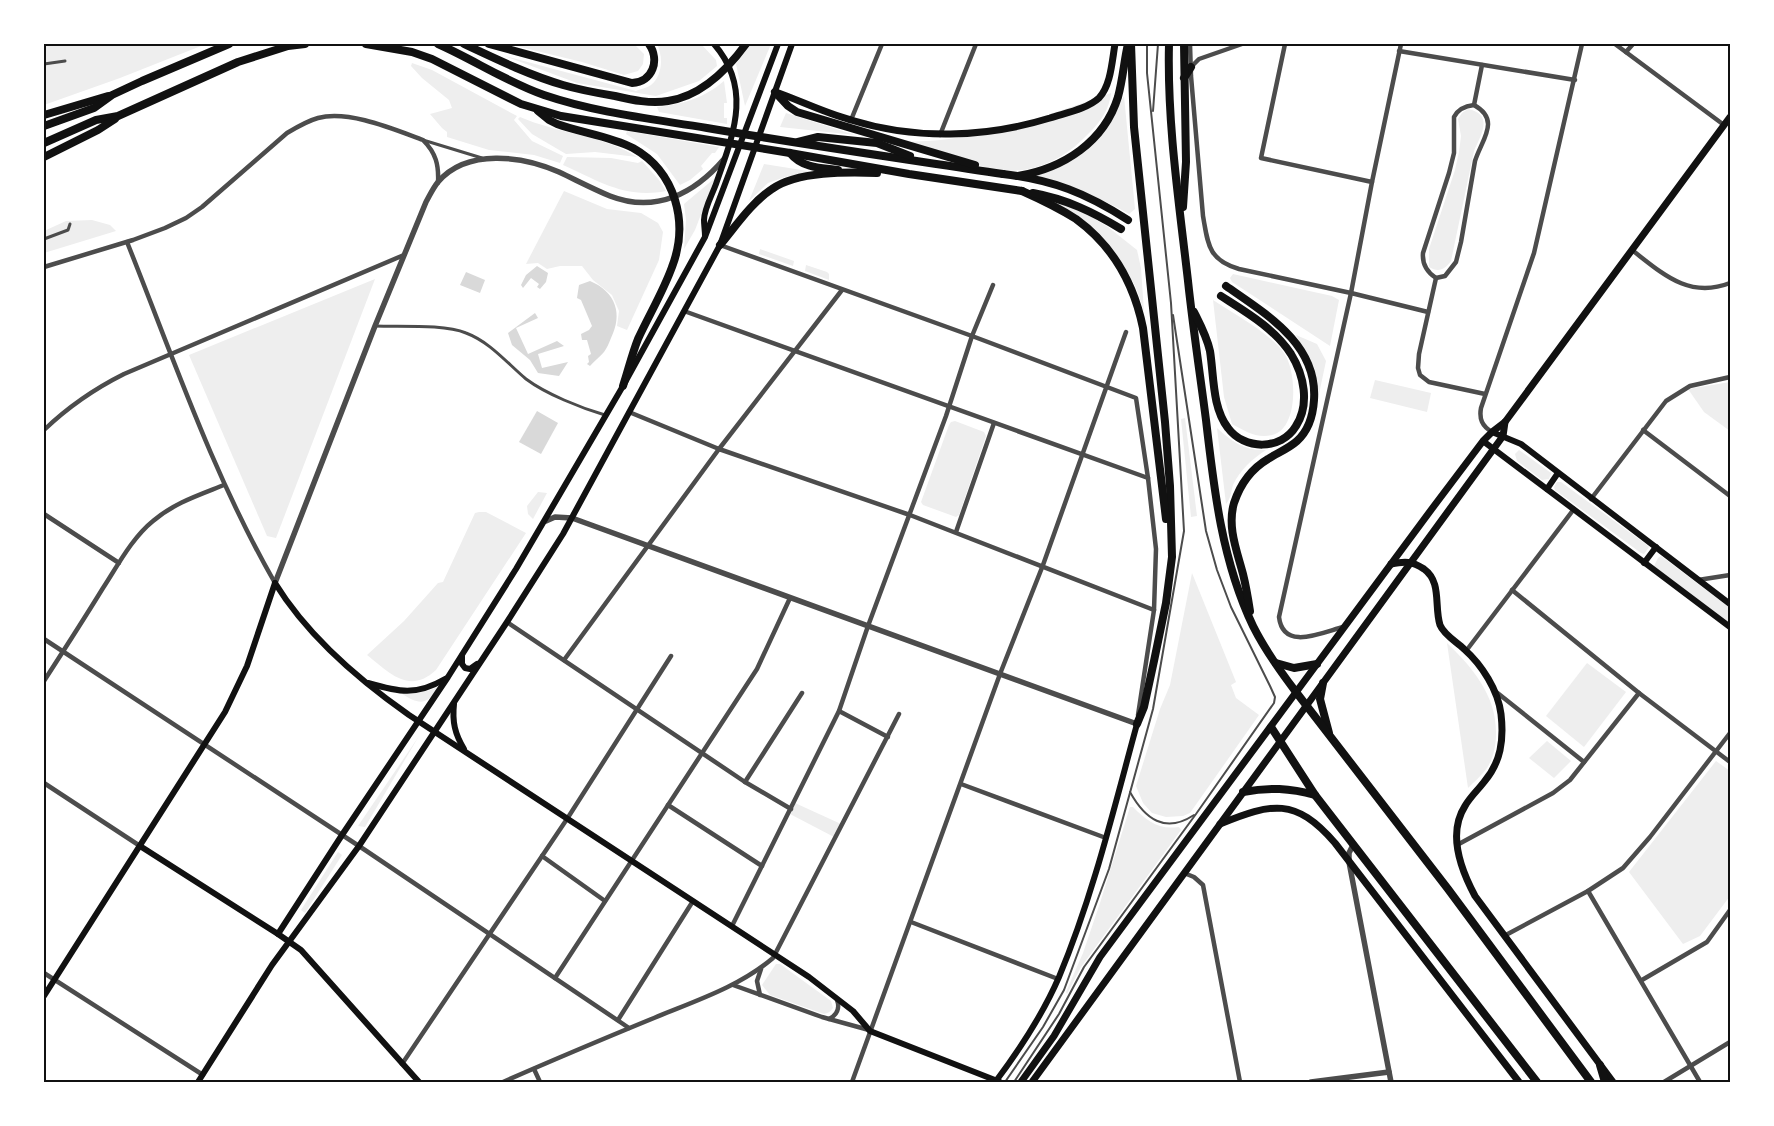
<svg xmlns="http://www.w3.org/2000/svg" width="1774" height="1126" font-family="Cabin,sans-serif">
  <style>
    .green { fill: #eee }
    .water { fill: #d9d9d9 }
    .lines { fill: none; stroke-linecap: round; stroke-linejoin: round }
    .service { stroke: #4c4c4c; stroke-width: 2 }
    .pedestrian { stroke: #4c4c4c; stroke-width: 3 }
    .minor { stroke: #4c4c4c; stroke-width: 4.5 }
    .tertiary { stroke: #4c4c4c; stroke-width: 5.5 }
    .secondary { stroke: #111; stroke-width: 6 }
    .primary { stroke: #111; stroke-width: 7 }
    .trunk { stroke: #111; stroke-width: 8 }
    .motorway { stroke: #111; stroke-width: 8 }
    .neatline { fill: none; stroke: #111; stroke-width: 2 }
  </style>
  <rect width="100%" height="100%" fill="#fff"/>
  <g class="green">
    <polygon points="44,44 206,44 120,78 44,105"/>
    <polygon points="508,44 634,44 644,54 643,64 638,71 624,75 582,62"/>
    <path d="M657,44H701L716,60L717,66L699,81L656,96L577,83L505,56L636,91C640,89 647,88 651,85C663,75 663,56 657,44Z"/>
    <polygon points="751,44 771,44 745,106 736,64"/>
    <polygon points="412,63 432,70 517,116 514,120 532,141 563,156 560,163 534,155 489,150 447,137 447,132 442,128 430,114 452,108 449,100 422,78 411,66"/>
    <path d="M724,81L727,103H724V118H727V124L659,112L657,107C684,104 704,98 724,81Z"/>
    <path d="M1111,93C1109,113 1096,127 1082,140C1059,162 1030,174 999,170C987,169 974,163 962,160C942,154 923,148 903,142C919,141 934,141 949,139C1003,132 1060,111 1111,93Z"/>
    <path d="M1124,96L1135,209L1129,214C1097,196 1071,186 1036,176C1056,168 1079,159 1095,143C1107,130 1115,112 1124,96Z"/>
    <path d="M1468,109C1495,115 1480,136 1474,151L1451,261C1445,269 1439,273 1429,267V249L1455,170L1459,152L1461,136L1458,119L1462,113Z"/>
    <polygon points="786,113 855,135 780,127"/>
    <path d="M520,117C556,133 606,136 637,157L595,152L566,154L532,134L518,119Z"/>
    <polygon points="627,131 719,147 715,153 712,153 701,166 703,169 690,180 680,185 657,154 626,134"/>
    <path d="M567,157L611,158L638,163L642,161L659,180L666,191C625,199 599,181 563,165Z"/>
    <polygon points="764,164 814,172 785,177 768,183 749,201"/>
    <polygon points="715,178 695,230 684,249 686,220 684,204"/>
    <polygon points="564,191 607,209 641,213 658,223 663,232 659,260 627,330 617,326 619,311 612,295 593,280 582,266 560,266 547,269 538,263 526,264"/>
    <path d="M1050,199L1083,212L1108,227L1137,250L1141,268L1144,312C1141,303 1139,294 1135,286C1118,249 1084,221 1050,199Z"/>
    <polygon points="92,220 110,225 116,231 44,253 44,231 66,221"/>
    <polygon points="760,249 794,261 793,266 759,254"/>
    <polygon points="806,265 827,272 829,274 829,280 805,271"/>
    <polygon points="1233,274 1332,296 1339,300 1330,346 1232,282 1230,278"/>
    <polygon points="375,279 276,538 267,536 189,355"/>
    <path d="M1213,300C1233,313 1271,334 1284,353C1297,371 1299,429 1272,435C1257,439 1245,431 1232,424L1224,397Z"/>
    <polygon points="1296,335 1317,344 1326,361 1319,394 1314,367"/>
    <polygon points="1375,380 1431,393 1427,412 1370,398"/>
    <polygon points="1730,382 1730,431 1704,412 1688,389"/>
    <polygon points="1185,418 1197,516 1191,517 1181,419"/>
    <polygon points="955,421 984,432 986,436 959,515 956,517 923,505 921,502 949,425 951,422"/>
    <path d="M1217,428C1232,442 1245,451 1266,450C1252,459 1240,470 1233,485C1231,492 1231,498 1226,504Z"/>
    <polygon points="1519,450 1551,473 1549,479 1542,480 1517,461 1515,454"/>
    <polygon points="1557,482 1561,482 1647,545 1649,547 1644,554 1641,553 1555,490 1554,487"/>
    <polygon points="538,492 547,493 533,519 528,514 527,506"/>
    <path d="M479,512H486L526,533L436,670C409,695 390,673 367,655L404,621L438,583L443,582L475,513Z"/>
    <polygon points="1661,556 1730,608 1730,623 1654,566 1658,558"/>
    <polygon points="1192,573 1236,682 1231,685 1236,698 1259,715 1190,813 1183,816 1166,817 1152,813 1143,803 1136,786 1160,709 1170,685"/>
    <path d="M1447,643C1472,667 1496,695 1496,732C1496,745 1494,757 1487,768C1482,775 1474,782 1468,788Z"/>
    <polygon points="1587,663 1626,692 1584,747 1546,716"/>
    <path d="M438,687C427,706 419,705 401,693C414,695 426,692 438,687Z"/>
    <polygon points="419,736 365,827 358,826"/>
    <polygon points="1547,741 1571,761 1554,778 1529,758"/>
    <polygon points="1716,761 1730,771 1730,896 1700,936 1683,944 1629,872"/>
    <polygon points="795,803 841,824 834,837 790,814"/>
    <path d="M1130,807H1133C1147,821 1158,830 1179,827L1181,830L1081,967L1067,994L1066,992L1083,953L1100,903Z"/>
    <polygon points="338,852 342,855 305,913 301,910"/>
    <path d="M776,964H780L831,1001L833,1008C830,1012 828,1013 824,1014L770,995L762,985Z"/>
  </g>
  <g class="water">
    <polygon points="537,266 548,273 546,282 540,289 537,287 539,284 531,278 523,288 521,285 526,275"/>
    <polygon points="466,272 485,280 480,293 460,285"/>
    <path d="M590,281C616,292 623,314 611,338C609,343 607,348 604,352C600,357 594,361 590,366L587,364L589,362L588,356L591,354L587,340H582L581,334L589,330L592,326L581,300L577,298L579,285Z"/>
    <polygon points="535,313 538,318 516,328 528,354 557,341 564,346 538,354 542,368 568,362 559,376 538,373 530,360 512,345 508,333"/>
    <polygon points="537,411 558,423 541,454 519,442"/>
  </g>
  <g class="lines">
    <g class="service">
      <polyline points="1153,111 1158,44"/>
      <path d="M1130,792C1145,819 1165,834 1194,815"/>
      <polyline points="1005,1082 1043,1027 1064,990 1109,869 1153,709 1184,531 1171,303 1147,73 1147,44"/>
      <polyline points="1014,1082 1059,1014 1084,967 1196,814 1274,703 1275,697 1270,686 1231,607 1217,570 1206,531 1173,315"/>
    </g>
    <g class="pedestrian">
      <polyline points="44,64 65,61"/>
      <polyline points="423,140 482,158"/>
      <polyline points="44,239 68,230 70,224"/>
      <path d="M375,326C401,327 444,324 466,333C490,342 507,363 526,379C546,394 581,408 605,415"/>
    </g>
    <g class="minor">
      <path d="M1190,44L1191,76L1203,216C1208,244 1208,260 1239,269L1351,293L1428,312"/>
      <polyline points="1285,44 1261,158 1372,182"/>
      <polyline points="1615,44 1724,125"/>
      <polyline points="1399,51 1575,80"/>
      <polyline points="1626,52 1633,44"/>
      <polyline points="1191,67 1199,59 1242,44"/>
      <path d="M1474,105C1501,120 1482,139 1475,161L1461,242L1456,262L1445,276L1436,278C1427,272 1422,264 1423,253L1449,173L1454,153V117C1458,109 1465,106 1474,105Z"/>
      <polyline points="1474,105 1482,65"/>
      <polyline points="851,120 882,44"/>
      <polyline points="940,135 976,44"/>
      <path d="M127,242C173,357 213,475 275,583"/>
      <polyline points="720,245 972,336 1136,398 1148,478 1156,549 1154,610 1138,715"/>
      <path d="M1632,250C1663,274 1689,299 1730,283"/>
      <path d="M44,267L133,240L165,228L186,218L202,207L287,133C297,127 307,121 318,118C349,110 393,129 423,140C436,153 439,165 438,183"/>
      <polyline points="1436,278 1419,354 1418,368 1420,375 1429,382 1485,394"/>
      <polyline points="684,311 1148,478"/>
      <polyline points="629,412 719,449 910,515 1154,610"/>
      <path d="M44,430C68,407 94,389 124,374L404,255"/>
      <polyline points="1643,430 1730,496"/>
      <path d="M1492,432C1482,426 1479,419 1481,408L1534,253L1582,44"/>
      <polyline points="1591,499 1666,401 1690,386 1730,377"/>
      <polyline points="44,514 119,563"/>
      <polyline points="956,532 994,423"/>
      <polyline points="1698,580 1730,575"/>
      <polyline points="1512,590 1639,693 1730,762"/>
      <polyline points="507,622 745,782 791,809"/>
      <path d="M1343,627C1321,633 1283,651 1279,617L1351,293L1372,182L1401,44"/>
      <polyline points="44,639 365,850 629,1028"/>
      <polyline points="1466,651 1574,509"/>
      <polyline points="564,660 719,449 842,290"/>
      <path d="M44,681C64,650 84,619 103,588C118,565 132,538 153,521C174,503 199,495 224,485"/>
      <polyline points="1495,691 1584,762"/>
      <polyline points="839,711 888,737"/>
      <polyline points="745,782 802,693"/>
      <polyline points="44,783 140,846"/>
      <polyline points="961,784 1106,838"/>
      <polyline points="668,805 762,866"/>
      <polyline points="1457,845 1553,793 1570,780 1639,693"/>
      <polyline points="542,856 605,901"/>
      <polyline points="1184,873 1194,877 1203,885 1240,1082"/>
      <polyline points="1588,891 1700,1082"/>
      <polyline points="911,922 1058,979"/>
      <polyline points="732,926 839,711 868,626 946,416 972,336 993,285"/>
      <polyline points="1504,936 1588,891 1623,868 1650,837 1730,733"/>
      <polyline points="44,973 203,1075"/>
      <polyline points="555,978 757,669 790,598"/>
      <polyline points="1642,980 1707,942 1730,910"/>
      <polyline points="733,985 822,1017 869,1030"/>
      <polyline points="760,995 757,981 761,969"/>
      <path d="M829,1019C837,1015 840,1008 837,1000"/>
      <polyline points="618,1020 693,901"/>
      <polyline points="402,1064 567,819 671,656"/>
      <polyline points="534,1069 540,1082"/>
      <path d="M503,1082C553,1060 603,1039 654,1018C695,1001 739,987 773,958L899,714"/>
      <polyline points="852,1082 1000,674 1043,565 1126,332"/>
      <polyline points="1664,1082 1730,1042"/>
    </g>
    <g class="tertiary">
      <polyline points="546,521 555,517 572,518 1137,724"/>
      <path d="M275,583L375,326L426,202C430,195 433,188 438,182C467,148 523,156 559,172C576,180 593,189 610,196C656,214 695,193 724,159"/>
      <polyline points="1353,845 1349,853 1349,862 1391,1082"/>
      <polyline points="1311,1082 1389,1072"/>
    </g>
    <g class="secondary">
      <path d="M705,236C705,231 704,225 704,220C704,209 712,195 716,184C733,135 753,89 714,44"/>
      <polyline points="1492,432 1521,444 1730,604"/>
      <polyline points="1483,441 1730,627"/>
      <polyline points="1547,489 1558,473"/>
      <polyline points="1644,563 1656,547"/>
      <path d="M275,583C307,635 359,680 409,715L809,977L853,1011L870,1031L1000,1082"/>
      <polyline points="462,656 462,664 465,668 470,669 477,664"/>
      <path d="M368,683C399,692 416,696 445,679"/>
      <path d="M454,704C452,722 455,734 464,749"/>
      <polyline points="140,846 278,934 301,950 419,1082"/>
      <polyline points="278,934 342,835 448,677 516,569 623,386 705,237 778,44"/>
      <polyline points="44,996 225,712 247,666 275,583"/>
      <path d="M996,1081C1020,1049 1043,1014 1059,977C1093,896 1114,808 1137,724"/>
      <polyline points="198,1082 272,965 359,846 507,622 563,534 720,245 792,44"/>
    </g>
    <g class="primary">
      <path d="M776,92C801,101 825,113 851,120C916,140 985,138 1050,118C1065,113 1087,109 1099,98C1111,85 1112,61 1115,44"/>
      <path d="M1391,564C1405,561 1412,561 1424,569C1442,582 1434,606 1440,625C1444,635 1457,642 1464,649C1482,665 1498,690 1501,714C1504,740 1501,762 1484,782C1478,790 1470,797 1465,806C1447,834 1461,870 1475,896L1613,1082"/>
      <path d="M1220,824C1272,803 1295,797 1335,843L1519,1082"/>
      <polyline points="1021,1082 1054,1036 1100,957 1434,506 1483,441 1492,432 1505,422 1730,117"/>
      <polyline points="1032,1082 1503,436 1505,422"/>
    </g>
    <g class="trunk">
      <polyline points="366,44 412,52 432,59 521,104 561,116 790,153 909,174 1022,191"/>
      <path d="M438,44C474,60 507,82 544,95C597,113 653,119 707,128C806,145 905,159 1003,174"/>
      <path d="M464,44C496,59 529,75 563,85C580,90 597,93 615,96C632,100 651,104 668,101C701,96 727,70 746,44"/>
      <path d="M489,44L632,83C653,82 660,60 649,44"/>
      <polyline points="775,92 788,106 797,112 975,165"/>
      <path d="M538,111L549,120L557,124C582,133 610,136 633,148C676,172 689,223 672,267C663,292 649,315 638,339C632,354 628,371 623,386"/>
      <polyline points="44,115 108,96"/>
      <polyline points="44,126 94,108 112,95 142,81 229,44"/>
      <polyline points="798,142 818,137 877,143 910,156"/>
      <polyline points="44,143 96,120 118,116 238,62 288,46 305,44"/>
      <path d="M790,153C802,168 821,168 838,170"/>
      <polyline points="44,157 98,130 115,119"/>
      <path d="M720,245C736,226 751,203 772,189C797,171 848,172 877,173"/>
      <polyline points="1323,683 1320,699 1329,733"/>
      <polyline points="1296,692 1448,889 1591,1082"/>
      <polyline points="1271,727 1315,795 1537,1082"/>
      <path d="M1243,792C1269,787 1290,788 1315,795"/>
      <polyline points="1600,1065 1605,1082"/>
    </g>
    <g class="motorway">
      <polyline points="1131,44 1134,127 1165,422 1170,486 1172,557 1166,603 1154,661 1144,707 1137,724"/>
      <path d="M1169,44C1167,123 1179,202 1188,281C1193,328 1200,374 1206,420C1214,490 1222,561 1253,626C1265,650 1280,671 1296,692"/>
      <polyline points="1184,78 1191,67"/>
      <path d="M1003,174C1053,180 1086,193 1128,220"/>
      <path d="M1018,176C1064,168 1104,142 1118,97C1123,79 1124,61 1128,44"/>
      <path d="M1022,191C1040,199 1059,208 1076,219C1113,246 1134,284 1143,328L1166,519"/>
      <path d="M1033,193C1066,199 1093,212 1121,229"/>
      <polyline points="1183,207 1186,162 1184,44"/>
      <path d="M1226,286C1266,314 1318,344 1314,400C1313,416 1308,431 1297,441C1288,449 1277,453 1268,459C1251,469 1240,485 1234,503C1227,527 1237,551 1243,574C1246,586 1248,598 1250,611"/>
      <path d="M1194,312C1200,324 1207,337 1210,351C1214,376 1212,407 1228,428C1244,450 1281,451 1296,426C1310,404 1304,375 1291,354C1274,328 1246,312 1221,296"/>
      <polyline points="1276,663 1294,668 1317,664"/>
    </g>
  </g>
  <rect width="1774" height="1126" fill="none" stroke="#ffffff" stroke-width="90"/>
  <rect x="45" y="45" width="1684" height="1036" class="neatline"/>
</svg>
